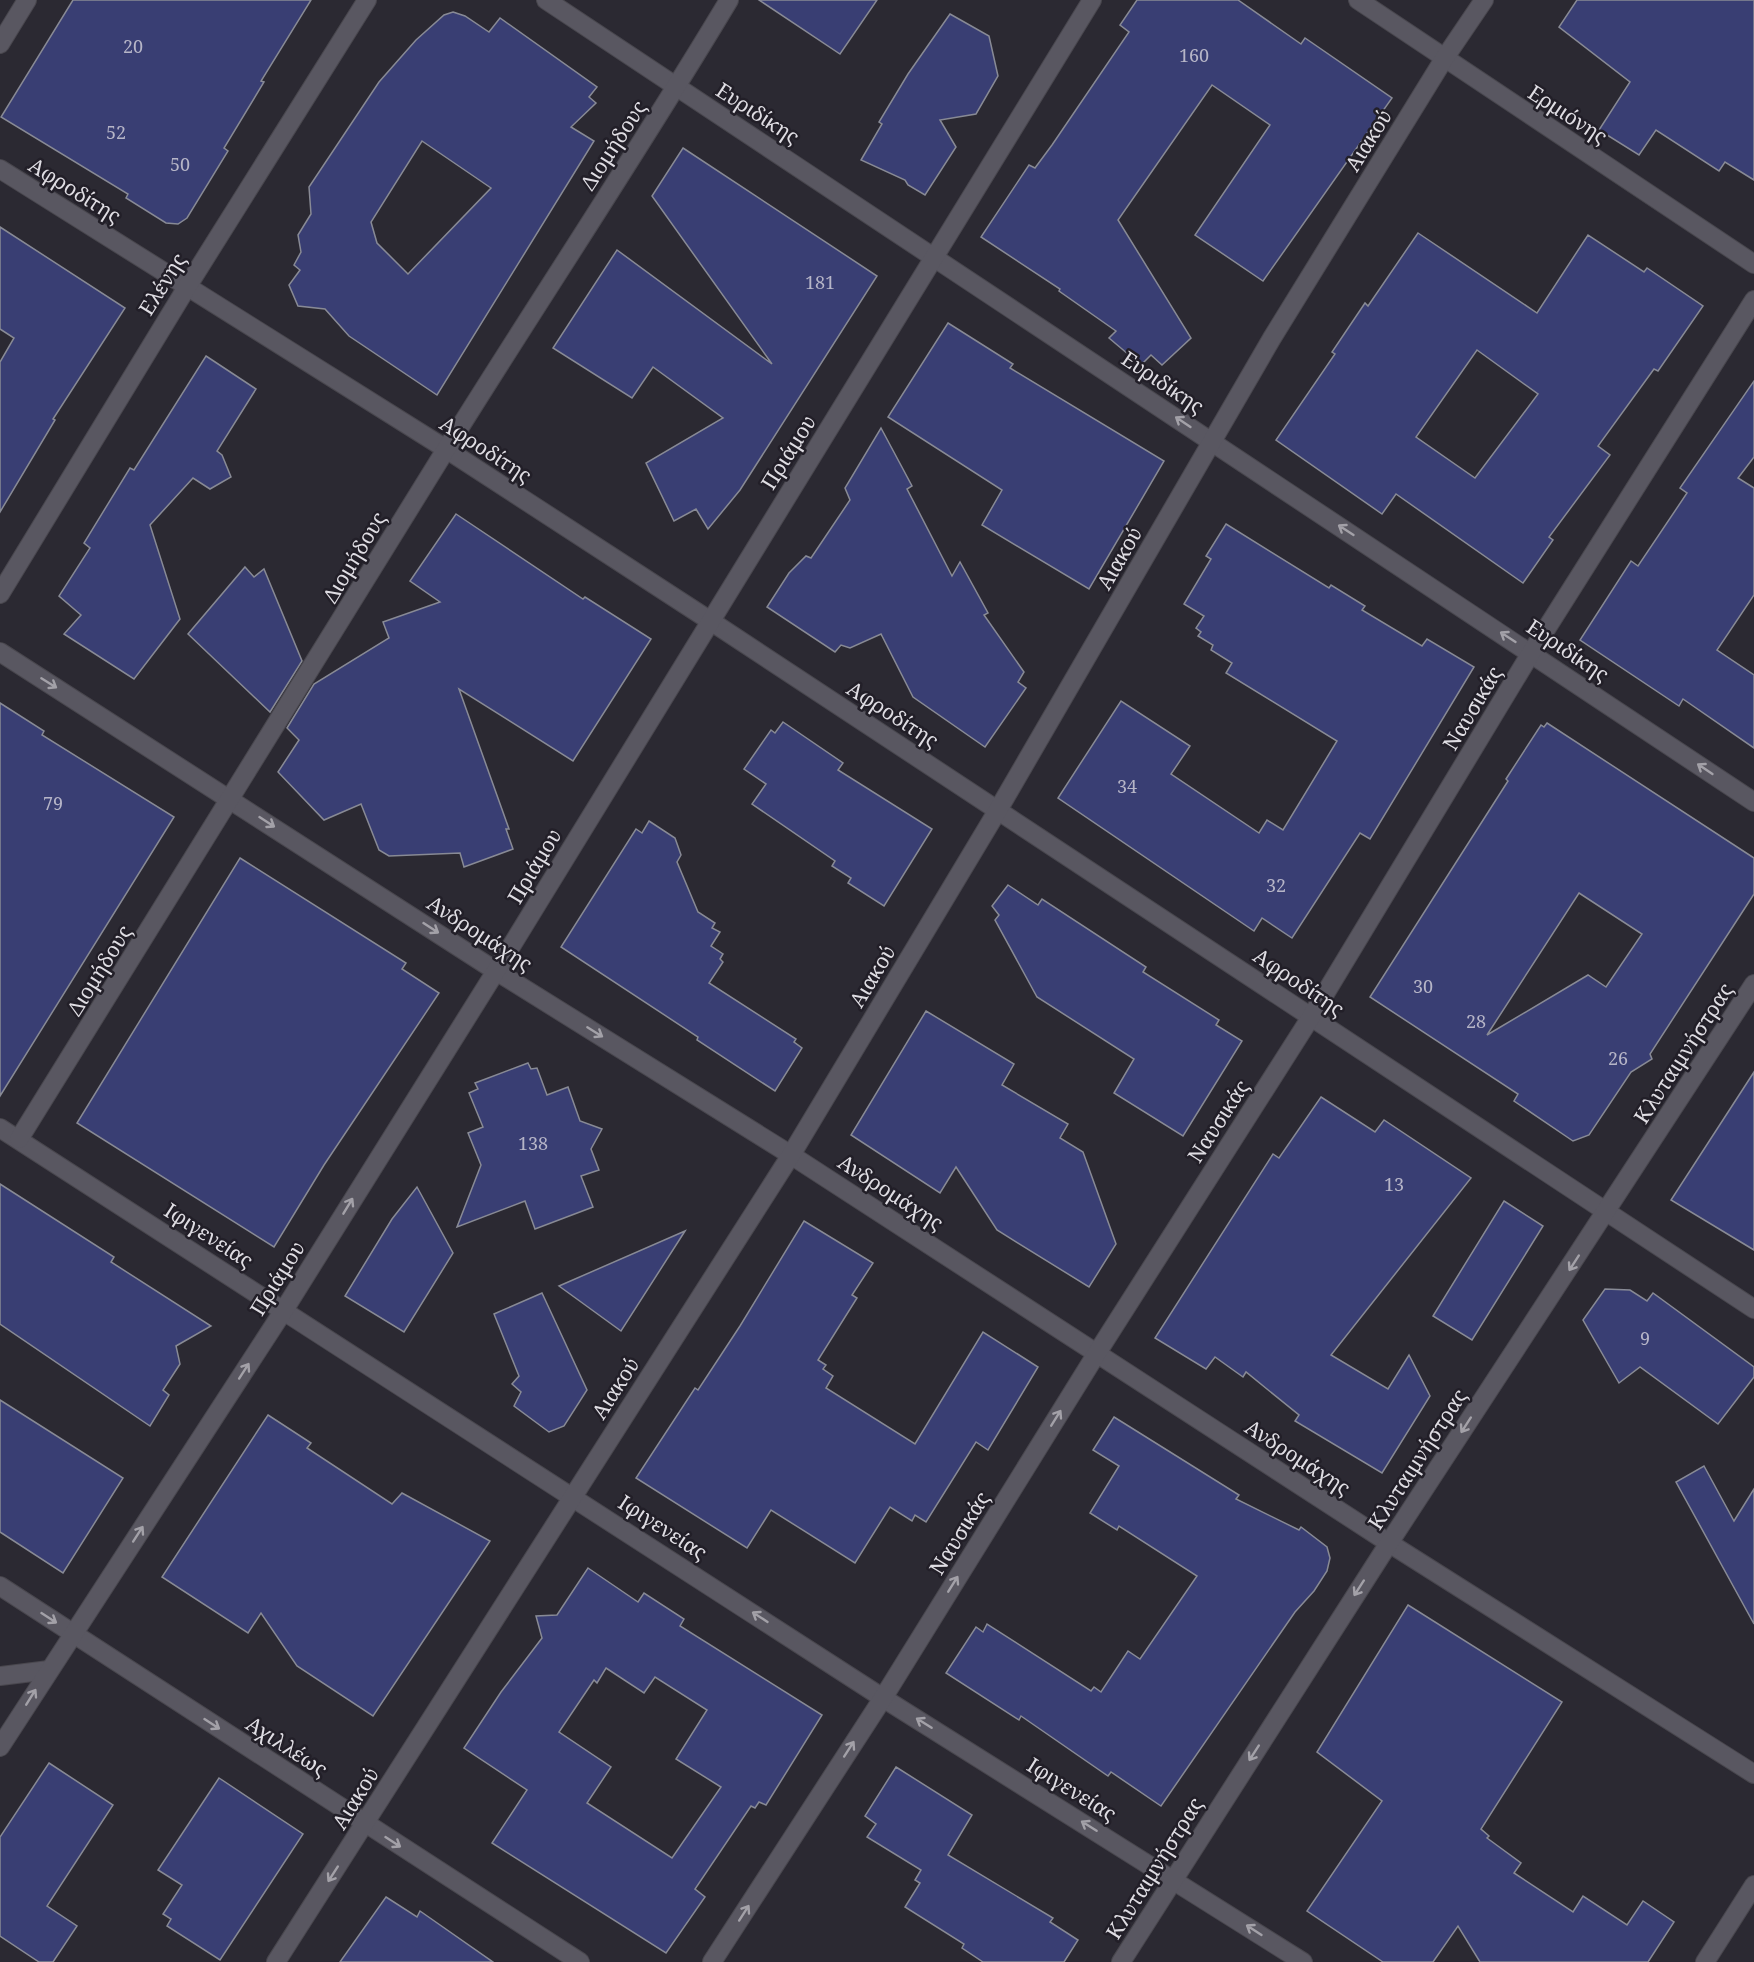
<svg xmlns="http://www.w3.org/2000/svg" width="1754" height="1962" font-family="'Noto Serif',serif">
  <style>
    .building { fill: #393e73; stroke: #888a95; stroke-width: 1.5; fill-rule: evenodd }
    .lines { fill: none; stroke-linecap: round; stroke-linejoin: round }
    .minor-casing { stroke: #49474e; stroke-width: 20 }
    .minor { stroke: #595761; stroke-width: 18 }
    .oneway { stroke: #a3a1a8 }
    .labels { text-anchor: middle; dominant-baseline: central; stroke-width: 5; stroke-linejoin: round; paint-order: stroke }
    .number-label { font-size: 18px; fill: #b6b5c7 }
    .street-label { font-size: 21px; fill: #dfdde3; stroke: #221f28 }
  </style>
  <rect width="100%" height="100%" fill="#2b2932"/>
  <g class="building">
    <polygon points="73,0 311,0 261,81 264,82 224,148 228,151 187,218 178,224 166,223 126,198 128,194 1,117"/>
    <polygon points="759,0 877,0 840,54"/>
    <polygon points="1137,0 1238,0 1301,44 1305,38 1392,98 1263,281 1195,235 1270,125 1212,85 1118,220 1191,338 1162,365 1151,355 1141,365 1109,338 1116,331 1059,291 1060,289 981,237 1029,165 1035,168 1052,145 1129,32 1120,25"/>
    <polygon points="1577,0 1754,0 1754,180 1725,162 1719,171 1656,130 1639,155 1599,130 1630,82 1559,27"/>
    <path d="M453,12L465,16L489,32L500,18L597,87L589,97L596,103L571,127L594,141L437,395L349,336L325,309L298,306L289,285L300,270L294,265L301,252L298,235L311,214L309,187L379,82L416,40L444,15ZM422,141L491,188L408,274L377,243L371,222Z"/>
    <polygon points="950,14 989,36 998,76 976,114 940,120 956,147 925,195 908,185 905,180 861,160 882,124 879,122 908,74"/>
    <polygon points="683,148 877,276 740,490 708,529 696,509 674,521 646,463 723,418 653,367 632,398 553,348 617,250 772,364 652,196"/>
    <polygon points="0,227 125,308 53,419 55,420 0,512 0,362 14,338 0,329"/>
    <path d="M1418,233L1537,313L1588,235L1644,272L1647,268L1703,306L1658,371L1654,369L1598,446L1610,455L1549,537L1553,540L1523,583L1396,494L1382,514L1276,440L1335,354L1332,352L1365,303L1368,306ZM1477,350L1538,394L1475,478L1416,437Z"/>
    <polygon points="948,323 1013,364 1010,368 1164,461 1089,589 982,525 1002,490 888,417"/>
    <polygon points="206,356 256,389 217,451 222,455 231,477 210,489 193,478 150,525 180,619 134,679 64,634 81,615 59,596 90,548 84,543 130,468 134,470"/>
    <polygon points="1754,381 1754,457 1738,478 1754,488 1754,595 1717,650 1754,675 1754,748 1683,699 1679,706 1580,640 1631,561 1638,566 1687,493 1680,488"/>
    <polygon points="881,428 912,486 907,489 952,576 960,562 988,613 984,615 1024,672 1018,682 1026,688 985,747 913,697 881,634 850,648 841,645 835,652 767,607 789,573 806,556 811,558 850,500 845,488"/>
    <polygon points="456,514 583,599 585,597 651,639 573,761 459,689 509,829 506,829 513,849 464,867 460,853 389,856 379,850 361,804 324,820 278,772 299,740 287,728 314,684 389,638 383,622 440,602 410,581"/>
    <polygon points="1226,524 1329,588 1331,585 1365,606 1362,610 1422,646 1427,639 1474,667 1370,839 1360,833 1292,938 1262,918 1254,931 1058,798 1121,701 1190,746 1171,774 1259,833 1267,820 1283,830 1337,741 1226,673 1232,663 1211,650 1213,645 1198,636 1201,632 1196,628 1204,616 1184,604 1211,559 1206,556"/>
    <polygon points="245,567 254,577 264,569 302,661 270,712 188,634"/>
    <polygon points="0,703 44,731 42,735 174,817 0,1096"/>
    <polygon points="783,722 843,763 838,770 932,829 884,906 848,883 851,878 832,866 835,861 752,804 766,784 744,769 771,730 775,733"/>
    <path d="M1547,723L1754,858V894L1650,1054L1652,1059L1631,1072L1589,1135L1573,1141L1514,1101L1518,1094L1370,997L1508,781L1506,779L1541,725L1544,727ZM1579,893L1642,934L1606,987L1588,975L1487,1035Z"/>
    <polygon points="649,821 675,838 681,855 677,862 698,912 715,923 712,928 720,932 711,946 723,954 720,959 723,962 709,983 796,1039 794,1042 802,1048 775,1091 697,1040 698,1037 561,947 636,829 642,833"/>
    <polygon points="240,858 406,963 402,969 439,993 324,1165 274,1247 77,1123"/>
    <polygon points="1008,885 1038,905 1042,899 1146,967 1143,972 1219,1020 1216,1025 1242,1041 1183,1136 1114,1093 1134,1059 1037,997 995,920 999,915 992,906"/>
    <polygon points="926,1011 1014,1064 1002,1085 1068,1124 1060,1138 1083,1152 1116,1244 1089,1287 997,1230 956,1167 940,1193 851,1135"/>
    <polygon points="528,1063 531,1069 537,1068 547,1095 568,1087 580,1121 602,1129 591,1149 599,1170 581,1176 593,1207 535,1229 525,1201 457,1227 481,1165 468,1133 483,1127 469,1093 478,1089 475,1083"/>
    <polygon points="1754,1072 1754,1250 1671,1200"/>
    <polygon points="1321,1097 1375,1132 1384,1120 1471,1178 1331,1355 1388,1389 1409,1355 1430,1396 1382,1473 1295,1421 1299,1415 1246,1372 1243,1377 1215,1357 1206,1369 1155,1338 1273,1154 1279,1158"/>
    <polygon points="0,1184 114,1257 111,1262 211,1326 176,1346 180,1364 163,1390 169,1395 150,1426 0,1324"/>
    <polygon points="417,1187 453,1253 404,1332 345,1296 392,1219"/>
    <polygon points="1504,1201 1543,1226 1472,1340 1433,1316"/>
    <polygon points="804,1221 873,1263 852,1295 857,1298 818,1360 826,1365 823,1369 833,1376 826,1388 915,1444 983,1332 1038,1367 988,1450 976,1442 926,1522 915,1515 912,1521 890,1507 855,1563 771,1510 747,1548 636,1478 695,1388 698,1390 740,1326"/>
    <polygon points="685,1231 621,1331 559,1286"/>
    <polygon points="1605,1289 1630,1290 1647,1301 1653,1293 1754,1367 1754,1377 1718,1424 1640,1367 1619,1383 1583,1320"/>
    <polygon points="542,1293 587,1390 564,1426 549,1432 514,1406 521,1392 512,1384 519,1376 494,1314"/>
    <polygon points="0,1400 123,1478 63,1573 0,1532"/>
    <polygon points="268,1415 311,1443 307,1448 392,1504 402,1493 490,1541 373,1716 297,1666 261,1613 248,1633 162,1577"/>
    <polygon points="1114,1417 1239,1495 1236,1499 1299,1530 1301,1527 1327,1547 1330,1558 1327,1571 1314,1591 1295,1612 1161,1806 1111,1772 1108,1776 1021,1716 1019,1720 946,1673 976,1627 983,1632 987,1624 1091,1691 1094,1687 1101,1692 1128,1651 1140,1659 1197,1576 1119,1526 1117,1530 1090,1513 1119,1466 1093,1450"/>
    <polygon points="1704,1466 1734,1521 1754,1489 1754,1624 1676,1482"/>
    <path d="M588,1568L638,1602L644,1593L684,1619L680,1626L822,1715L766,1805L759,1802L755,1808L751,1806L695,1889L705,1897L666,1953L492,1843L527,1790L464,1748L501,1692L542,1638L536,1616L557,1615ZM606,1668L644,1693L655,1677L707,1710L676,1759L721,1787L672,1858L587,1803L611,1767L559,1732L594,1680L597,1683Z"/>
    <polygon points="1408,1605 1562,1702 1481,1829 1489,1836 1487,1838 1521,1863 1514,1873 1573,1912 1583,1896 1627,1925 1643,1901 1674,1922 1648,1962 1480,1962 1458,1926 1433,1962 1383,1962 1307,1911 1382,1801 1317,1752"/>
    <polygon points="49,1763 113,1805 47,1906 77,1926 53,1962 39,1962 0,1936 0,1837"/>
    <polygon points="896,1767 972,1815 948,1855 1053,1918 1050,1922 1078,1940 1064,1962 983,1962 962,1948 964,1944 905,1907 920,1883 915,1880 921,1870 867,1837 876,1824 865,1816"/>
    <polygon points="219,1778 303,1834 220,1960 167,1926 171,1919 163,1914 182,1885 158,1870"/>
    <polygon points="386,1897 417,1917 420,1911 493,1962 340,1962"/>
  </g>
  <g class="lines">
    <defs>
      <g id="minor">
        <polyline points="546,0 1754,802"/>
        <polyline points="1358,0 1754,264"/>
        <polyline points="0,44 27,0"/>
        <polyline points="0,169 446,449 709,620 1754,1309"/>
        <polyline points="0,594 187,287 367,0"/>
        <polyline points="0,652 496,971 791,1155 1389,1543 1754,1774"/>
        <polyline points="0,1128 883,1698 1303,1962"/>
        <path d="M19,1139C163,910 303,680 445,451C539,300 638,152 729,0"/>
        <polyline points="0,1586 580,1962"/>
        <polyline points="0,1676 49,1670"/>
        <polyline points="0,1747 284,1310 496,971 1092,0"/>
        <polyline points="276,1962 791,1155 998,810 1272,338 1444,59 1484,0"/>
        <polyline points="712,1962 883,1698 1097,1353 1311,1017 1531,653 1754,300"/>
        <polyline points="1121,1962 1389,1543 1754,984"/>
        <polyline points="1705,1962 1754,1885"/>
      </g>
    </defs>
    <use href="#minor" class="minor-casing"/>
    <use href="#minor" class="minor"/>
  </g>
  <defs><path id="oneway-shaft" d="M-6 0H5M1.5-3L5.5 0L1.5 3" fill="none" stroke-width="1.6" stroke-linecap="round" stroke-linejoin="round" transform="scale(1.5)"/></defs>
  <g class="oneway">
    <use href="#oneway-shaft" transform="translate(1183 422) rotate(-146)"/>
    <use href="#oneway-shaft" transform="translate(1346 530) rotate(-147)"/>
    <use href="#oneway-shaft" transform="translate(1508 637) rotate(-147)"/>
    <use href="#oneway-shaft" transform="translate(49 683) rotate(32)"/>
    <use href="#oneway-shaft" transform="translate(1705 769) rotate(-146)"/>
    <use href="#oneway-shaft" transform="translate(267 822) rotate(33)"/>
    <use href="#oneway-shaft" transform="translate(431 928) rotate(33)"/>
    <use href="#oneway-shaft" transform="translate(595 1032) rotate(32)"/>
    <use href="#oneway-shaft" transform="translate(348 1206) rotate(-59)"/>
    <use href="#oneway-shaft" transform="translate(1574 1263) rotate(123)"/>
    <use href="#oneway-shaft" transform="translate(244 1371) rotate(-57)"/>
    <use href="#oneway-shaft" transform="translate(1056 1418) rotate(-58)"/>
    <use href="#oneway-shaft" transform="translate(1466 1425) rotate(123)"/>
    <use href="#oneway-shaft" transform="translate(138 1534) rotate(-57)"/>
    <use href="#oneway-shaft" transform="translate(953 1584) rotate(-58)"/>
    <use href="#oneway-shaft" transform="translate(1359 1588) rotate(123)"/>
    <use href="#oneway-shaft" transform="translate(760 1617) rotate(-147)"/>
    <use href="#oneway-shaft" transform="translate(49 1618) rotate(33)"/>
    <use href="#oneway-shaft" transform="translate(31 1697) rotate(-58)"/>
    <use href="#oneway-shaft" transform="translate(924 1723) rotate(-148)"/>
    <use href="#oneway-shaft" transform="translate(212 1724) rotate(33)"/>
    <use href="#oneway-shaft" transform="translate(849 1749) rotate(-57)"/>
    <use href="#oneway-shaft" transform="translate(1254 1753) rotate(123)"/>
    <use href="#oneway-shaft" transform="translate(1089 1826) rotate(-148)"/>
    <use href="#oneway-shaft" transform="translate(393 1842) rotate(33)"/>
    <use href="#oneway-shaft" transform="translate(333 1874) rotate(123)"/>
    <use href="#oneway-shaft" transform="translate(744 1913) rotate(-57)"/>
    <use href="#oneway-shaft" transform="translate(1254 1930) rotate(-147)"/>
  </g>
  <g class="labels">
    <g class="number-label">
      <text x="133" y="46">20</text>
      <text x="1194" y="55">160</text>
      <text x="116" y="132">52</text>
      <text x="180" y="164">50</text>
      <text x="820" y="282">181</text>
      <text x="1127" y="786">34</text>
      <text x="53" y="803">79</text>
      <text x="1276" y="885">32</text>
      <text x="1423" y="986">30</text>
      <text x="1476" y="1021">28</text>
      <text x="1618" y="1058">26</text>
      <text x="533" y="1143">138</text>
      <text x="1394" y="1184">13</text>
      <text x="1645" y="1338">9</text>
    </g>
    <g class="street-label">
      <text transform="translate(758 113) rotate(33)">Ευριδίκης</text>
      <text transform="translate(1568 114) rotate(33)">Ερμιόνης</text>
      <text transform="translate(1368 140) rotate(-58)">Αιακού</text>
      <text transform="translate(613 145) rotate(-57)">Διομήδους</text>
      <text transform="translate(75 190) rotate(32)">Αφροδίτης</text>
      <text transform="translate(162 284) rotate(-58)">Ελένης</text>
      <text transform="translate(1163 382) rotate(34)">Ευριδίκης</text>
      <text transform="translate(486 449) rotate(33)">Αφροδίτης</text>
      <text transform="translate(788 452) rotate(-58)">Πριάμου</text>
      <text transform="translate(354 557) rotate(-59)">Διομήδους</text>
      <text transform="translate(1119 558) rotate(-60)">Αιακού</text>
      <text transform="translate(1568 650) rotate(34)">Ευριδίκης</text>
      <text transform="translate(1472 708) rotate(-59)">Ναυσικάς</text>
      <text transform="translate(893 714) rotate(33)">Αφροδίτης</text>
      <text transform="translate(534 866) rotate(-59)">Πριάμου</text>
      <text transform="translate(480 933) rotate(33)">Ανδρομάχης</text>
      <text transform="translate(99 970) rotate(-58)">Διομήδους</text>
      <text transform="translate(872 976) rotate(-59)">Αιακού</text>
      <text transform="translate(1299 982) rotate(34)">Αφροδίτης</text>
      <text transform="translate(1683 1053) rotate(-57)">Κλυταιμνήστρας</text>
      <text transform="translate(1218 1121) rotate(-57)">Ναυσικάς</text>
      <text transform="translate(891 1192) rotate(33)">Ανδρομάχης</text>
      <text transform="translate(209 1235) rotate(33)">Ιφιγενείας</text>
      <text transform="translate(277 1278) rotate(-58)">Πριάμου</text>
      <text transform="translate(615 1388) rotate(-57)">Αιακού</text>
      <text transform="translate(1298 1457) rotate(33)">Ανδρομάχης</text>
      <text transform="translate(1417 1459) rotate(-57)">Κλυταιμνήστρας</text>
      <text transform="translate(663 1527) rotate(33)">Ιφιγενείας</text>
      <text transform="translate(959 1533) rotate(-58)">Ναυσικάς</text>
      <text transform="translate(287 1746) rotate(33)">Αχιλλέως</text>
      <text transform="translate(1072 1789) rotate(32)">Ιφιγενείας</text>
      <text transform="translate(355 1798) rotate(-58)">Αιακού</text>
      <text transform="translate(1154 1868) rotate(-58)">Κλυταιμνήστρας</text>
    </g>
  </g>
</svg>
